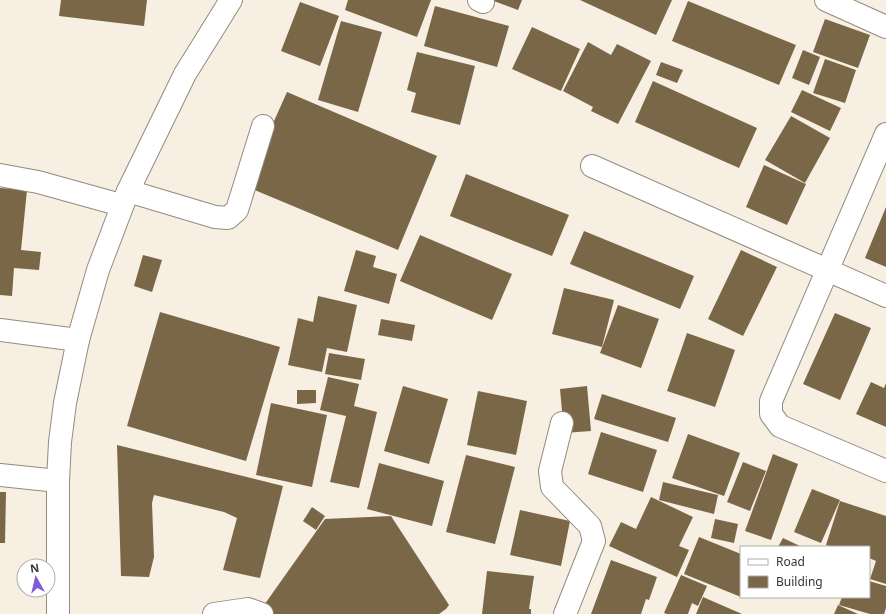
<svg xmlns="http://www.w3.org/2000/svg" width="886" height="614" font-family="'Noto Sans',sans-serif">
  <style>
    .building { fill: #7a6748 }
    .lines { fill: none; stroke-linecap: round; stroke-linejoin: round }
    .minor-casing { stroke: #938b7f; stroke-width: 24 }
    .minor { stroke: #fff; stroke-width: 22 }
  </style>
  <rect width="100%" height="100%" fill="#f7efe1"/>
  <g class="building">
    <polygon points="61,0 147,0 144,26 59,16"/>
    <polygon points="348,0 431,0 417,37 345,10"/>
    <polygon points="491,0 522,0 518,10"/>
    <polygon points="580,0 672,0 656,35"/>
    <polygon points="688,1 796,45 779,85 672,41"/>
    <polygon points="300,2 339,16 320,66 281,51"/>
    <polygon points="435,6 509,26 497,67 424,46"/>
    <polygon points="825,19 870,35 858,68 813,52"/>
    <polygon points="341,21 382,32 358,112 318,100"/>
    <polygon points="532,27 580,49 561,91 512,69"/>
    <polygon points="588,42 611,55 617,44 651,61 618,124 591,111 593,107 563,91"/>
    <polygon points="803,50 820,57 809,85 792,78"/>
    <polygon points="417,52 475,66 460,125 411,112 416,93 407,90"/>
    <polygon points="825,59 856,70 845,103 813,93"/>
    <polygon points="661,62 683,70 677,83 656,75"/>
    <polygon points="653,81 757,128 739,168 635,122"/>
    <polygon points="802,90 841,108 830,131 791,112"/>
    <polygon points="287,92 437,156 398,250 245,186"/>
    <polygon points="791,116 830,138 805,183 765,160"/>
    <polygon points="764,165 806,184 787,225 746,207"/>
    <polygon points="466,174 569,215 552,256 450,216"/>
    <polygon points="0,188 27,190 21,250 41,252 39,270 14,268 12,296 0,295"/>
    <polygon points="886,207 886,267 865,258"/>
    <polygon points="584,231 694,276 680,309 570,264"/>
    <polygon points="420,235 512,274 492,320 400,281"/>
    <polygon points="356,250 376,256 373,267 397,274 389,304 344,291"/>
    <polygon points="741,250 777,267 743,336 708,319"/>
    <polygon points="143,255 162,260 152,292 134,286"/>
    <polygon points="564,288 614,300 602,347 552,334"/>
    <polygon points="318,296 357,305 347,352 327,348 322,372 288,365 298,318 313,322"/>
    <polygon points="618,305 659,319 641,368 600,353"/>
    <polygon points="160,312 280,347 246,461 127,426"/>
    <polygon points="835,313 871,328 840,400 803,384"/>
    <polygon points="381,319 415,325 412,341 378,335"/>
    <polygon points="687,333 735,350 715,407 667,391"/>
    <polygon points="329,353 365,359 361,380 325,374"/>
    <polygon points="328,377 359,384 354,406 377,412 359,488 330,482 346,416 320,410"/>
    <polygon points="871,382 884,388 886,383 886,427 856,414"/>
    <polygon points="403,386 448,399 429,464 384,451"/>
    <polygon points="587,386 591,431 564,433 560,389"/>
    <polygon points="297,390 316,390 316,403 297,404"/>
    <polygon points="478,391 527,401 516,455 467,445"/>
    <polygon points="602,394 676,418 668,442 594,419"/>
    <polygon points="271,403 327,415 312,487 256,475"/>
    <polygon points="601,432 657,450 643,492 588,474"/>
    <polygon points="688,434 740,453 724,496 672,478"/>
    <polygon points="117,445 283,486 260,578 223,570 237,518 224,512 154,495 152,503 154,557 149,577 121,576"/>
    <polygon points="773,454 798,464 771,540 745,531"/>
    <polygon points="466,455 515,467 495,544 446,532"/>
    <polygon points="743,462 766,471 750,511 727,502"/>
    <polygon points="379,463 444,481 432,526 367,509"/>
    <polygon points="663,482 718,495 714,514 659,500"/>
    <polygon points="812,489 840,500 821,543 794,532"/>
    <polygon points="0,492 6,492 5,543 0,543"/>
    <polygon points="651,497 693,517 679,546 689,550 677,577 609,546 621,522 636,529"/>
    <polygon points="840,501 886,516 886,584 870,579 876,561 869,558 869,547 833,547 826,545"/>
    <polygon points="312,507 325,516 316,530 303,521"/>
    <polygon points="520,510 570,521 561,566 510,555"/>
    <polygon points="391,516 449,605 446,609 439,614 271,614 262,608 325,519"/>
    <polygon points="715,519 738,524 734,543 711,538"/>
    <polygon points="699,537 741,554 741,597 684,574"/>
    <polygon points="783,538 802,547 778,547"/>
    <polygon points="611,560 657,577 649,600 646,599 641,614 591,614"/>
    <polygon points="487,571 534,576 529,609 531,609 531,614 482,614"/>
    <polygon points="681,575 707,586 698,606 692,603 688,614 667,614 664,613"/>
    <polygon points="869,581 886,586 886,608 884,614 870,614 839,605 842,597 869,597"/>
    <polygon points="703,597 742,614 696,614"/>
    <polygon points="838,605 858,614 834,614"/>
  </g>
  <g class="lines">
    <defs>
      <g id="minor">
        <polyline points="479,0 483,2"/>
        <polyline points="826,0 886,27"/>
        <polyline points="886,134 771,401 771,414 780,426 886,471"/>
        <polyline points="592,166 886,296"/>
        <polyline points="0,175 38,182 121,205"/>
        <polyline points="128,191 215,217 228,218 237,210 263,126"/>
        <polyline points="0,330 78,340"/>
        <polyline points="562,423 550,471 552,487 590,526 594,541 565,614"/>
        <polyline points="0,475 58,481"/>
        <polyline points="58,614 58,481 60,442 65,403 78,340 98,270 128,191 185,74 231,0"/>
        <polyline points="214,614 248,609 262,614"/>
      </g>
    </defs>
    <use href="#minor" class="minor-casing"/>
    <use href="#minor" class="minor"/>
  </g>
  <rect x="740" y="546" width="130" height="52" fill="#ffffff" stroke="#b0aeac"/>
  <rect x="748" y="559" width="20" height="6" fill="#ffffff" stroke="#b0aeac"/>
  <text x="776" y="566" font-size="12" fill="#393530">Road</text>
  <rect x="748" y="576" width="20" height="12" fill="#7a6748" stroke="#b0aeac"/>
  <text x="776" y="586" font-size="12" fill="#393530">Building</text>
  <g transform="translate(36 578) rotate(352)"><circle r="19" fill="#ffffff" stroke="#b0aeac"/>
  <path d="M0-3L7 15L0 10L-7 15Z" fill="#7f5cd6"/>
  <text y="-6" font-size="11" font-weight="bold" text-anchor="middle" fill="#393530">N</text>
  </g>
</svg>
